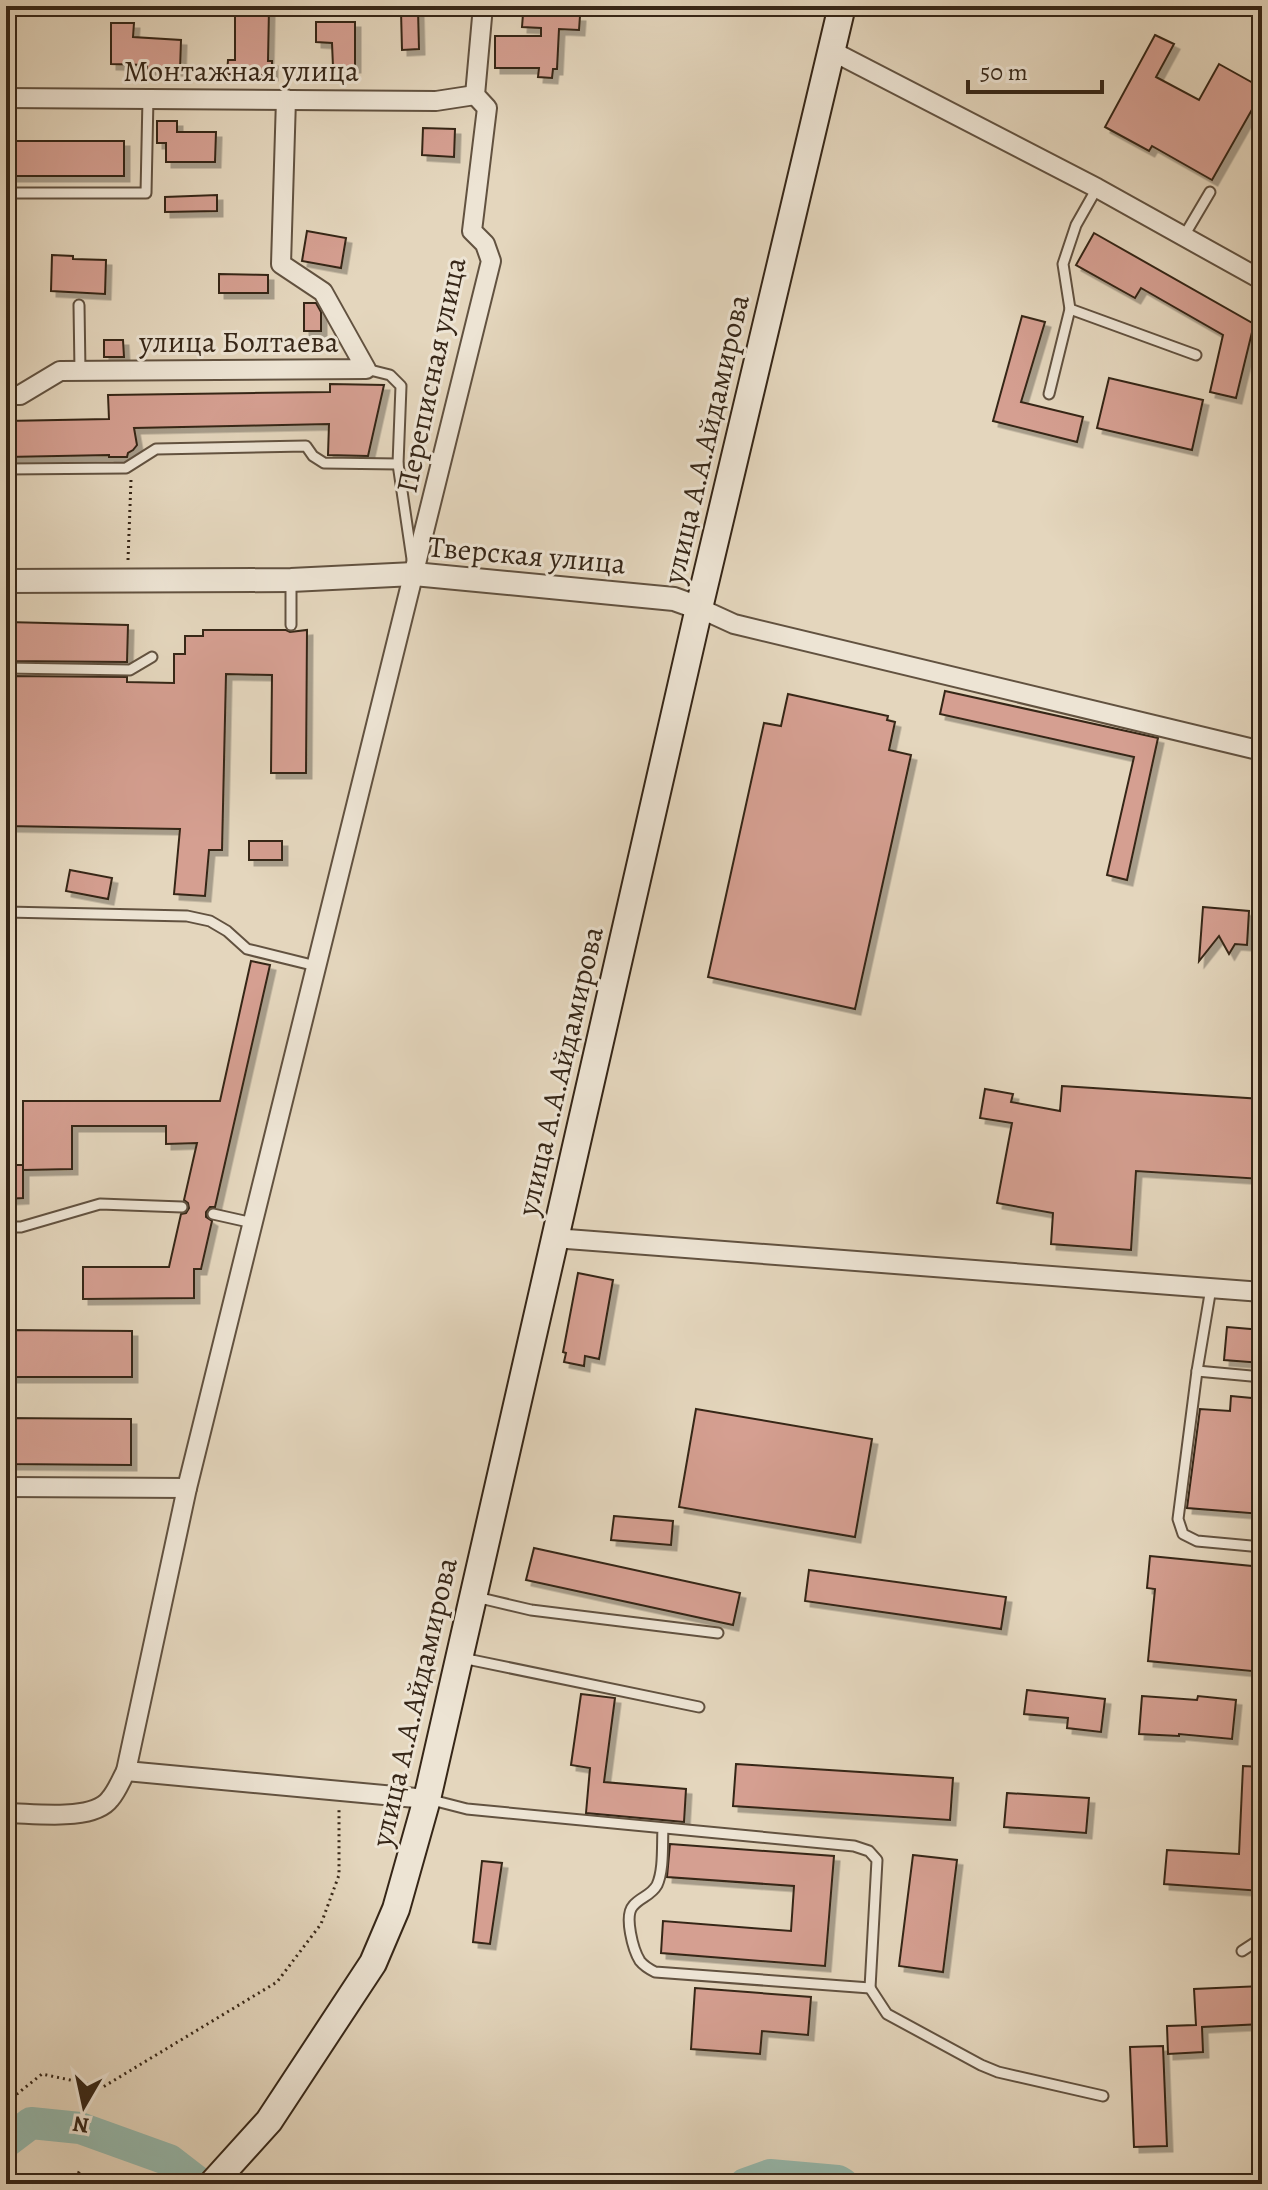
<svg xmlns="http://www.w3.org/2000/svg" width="1268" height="2190" font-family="Alegreya,serif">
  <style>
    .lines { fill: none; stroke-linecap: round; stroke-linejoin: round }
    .river { stroke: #96b9ad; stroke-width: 32 }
    .building { fill: #d59f91; stroke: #362617; stroke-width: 2; filter: url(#shadow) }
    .service-casing { stroke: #625240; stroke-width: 13 }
    .minor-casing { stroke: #625240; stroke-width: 22 }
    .tertiary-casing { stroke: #625240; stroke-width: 26 }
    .secondary-casing { stroke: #362617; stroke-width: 30 }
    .path { stroke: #362617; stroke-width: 3; stroke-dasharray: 2 4; stroke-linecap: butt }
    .service { stroke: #ede4d4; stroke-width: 9 }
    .minor { stroke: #ede4d4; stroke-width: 18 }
    .tertiary { stroke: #ede4d4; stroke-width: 22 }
    .secondary { stroke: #ede4d4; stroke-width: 26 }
    .labels { text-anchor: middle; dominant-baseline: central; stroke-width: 6; stroke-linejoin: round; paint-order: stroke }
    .street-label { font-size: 30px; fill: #362617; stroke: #ede4d4 }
  </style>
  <defs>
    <filter id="shadow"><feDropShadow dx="5.5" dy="5.5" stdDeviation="0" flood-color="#0004"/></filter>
  </defs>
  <rect width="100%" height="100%" fill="#e4d6bd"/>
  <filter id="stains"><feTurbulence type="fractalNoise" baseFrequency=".0025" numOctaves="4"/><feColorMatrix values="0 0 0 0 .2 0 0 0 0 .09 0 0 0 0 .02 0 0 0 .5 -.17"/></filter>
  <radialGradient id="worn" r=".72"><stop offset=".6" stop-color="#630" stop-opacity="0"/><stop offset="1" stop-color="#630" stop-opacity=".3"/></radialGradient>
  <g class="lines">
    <g class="river">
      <polyline points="6,2142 31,2123 80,2128 169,2160 200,2184"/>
      <polyline points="745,2184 770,2175 838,2181 843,2184"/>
    </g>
  </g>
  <g class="building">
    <polygon points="235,9 269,9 268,61 272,61 272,75 227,74 228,60 235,60"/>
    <polygon points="418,10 419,49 402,50 401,11"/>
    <polygon points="523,14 580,16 579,30 559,29 557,69 553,69 552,78 538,77 539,68 495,68 495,36 541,36 541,28 522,27"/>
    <polygon points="316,22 355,22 355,67 333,67 332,43 316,42"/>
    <polygon points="111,23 134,23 133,37 181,40 180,70 147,69 147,65 111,64"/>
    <polygon points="1155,35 1174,44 1156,77 1199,100 1219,64 1262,88 1262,92 1212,180 1152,146 1149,151 1105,127"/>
    <polygon points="157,121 177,121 177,132 216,132 215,162 166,162 166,143 157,143"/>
    <polygon points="423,128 455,129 454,157 422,155"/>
    <rect x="6" y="141" width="118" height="35"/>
    <polygon points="217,195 217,211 165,212 165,197"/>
    <polygon points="307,231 346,238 341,268 302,261"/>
    <polygon points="1094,233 1254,324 1236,398 1210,392 1223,335 1141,288 1135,298 1076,265"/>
    <polygon points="52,255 73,256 73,259 106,260 105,294 51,291"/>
    <polygon points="219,274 268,275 268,293 219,293"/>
    <polygon points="304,303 316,303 321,312 321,331 304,331"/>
    <polygon points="1022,316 1045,322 1021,402 1083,417 1077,442 993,421"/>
    <polygon points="104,340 123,340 124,357 104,357"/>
    <polygon points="1109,378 1203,400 1192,450 1097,428"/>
    <polygon points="330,384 384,385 368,456 328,455 329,424 134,428 137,445 133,450 128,453 127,457 109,457 109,455 6,457 6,421 109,419 108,395 330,392"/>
    <polygon points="6,622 128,625 127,662 6,661"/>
    <polygon points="203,630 286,630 290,632 307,630 306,773 271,773 272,675 226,674 222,850 209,850 205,896 174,894 180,829 6,826 6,676 127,677 127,682 174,683 174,654 185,654 185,636 203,636"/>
    <polygon points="945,691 1158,738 1127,880 1107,875 1134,757 940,714"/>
    <polygon points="788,694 888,716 887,720 895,722 889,750 911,755 855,1009 708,977 764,723 781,726"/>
    <rect x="249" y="841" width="33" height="19"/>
    <polygon points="70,870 112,878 108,899 66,891"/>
    <polygon points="1203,907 1249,911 1247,945 1235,944 1229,954 1219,936 1199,961"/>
    <polygon points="251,961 270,965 215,1207 210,1207 206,1212 206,1217 212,1221 201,1269 194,1269 194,1298 83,1299 83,1267 169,1267 181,1214 186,1213 189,1208 188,1203 184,1200 197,1143 166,1144 166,1126 72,1126 72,1169 23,1170 23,1101 220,1101"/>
    <polygon points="1062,1086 1262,1099 1262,1179 1136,1171 1131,1250 1051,1244 1053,1213 997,1203 1012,1123 980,1118 985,1089 1013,1094 1011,1102 1060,1111"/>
    <polygon points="6,1165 23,1165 23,1198 6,1199"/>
    <polygon points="578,1273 613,1280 599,1359 585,1356 584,1366 564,1362 566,1353 563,1352"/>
    <polygon points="1227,1327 1262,1330 1262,1363 1224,1360"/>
    <polygon points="6,1330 132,1331 132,1377 6,1377"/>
    <polygon points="1231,1396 1262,1399 1262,1514 1187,1508 1200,1409 1230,1411"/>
    <polygon points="696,1409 872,1439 855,1537 679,1507"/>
    <polygon points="6,1418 131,1419 131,1465 6,1464"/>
    <polygon points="614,1516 673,1521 671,1545 611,1540"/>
    <polygon points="534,1548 740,1593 733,1625 526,1580"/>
    <polygon points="1150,1556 1262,1567 1262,1672 1148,1661 1155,1589 1147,1588"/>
    <polygon points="809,1570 1006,1597 1001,1629 805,1601"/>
    <polygon points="1027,1690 1105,1699 1101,1732 1067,1728 1068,1718 1024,1714"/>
    <polygon points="581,1694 615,1698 604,1782 686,1789 684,1822 586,1813 590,1768 571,1765"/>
    <polygon points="1142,1696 1197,1700 1198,1696 1236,1700 1232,1739 1179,1734 1179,1736 1139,1734"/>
    <polygon points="736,1764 953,1778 950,1820 733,1806"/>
    <polygon points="1243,1766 1262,1767 1262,1891 1164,1884 1167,1850 1239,1854"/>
    <polygon points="1007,1793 1089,1798 1086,1833 1004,1827"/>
    <polygon points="670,1844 834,1856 825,1966 661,1953 663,1921 791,1931 794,1886 667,1877"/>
    <polygon points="913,1855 957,1860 943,1972 899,1966"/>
    <polygon points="482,1861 502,1863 490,1944 473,1942"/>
    <polygon points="1262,1986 1262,2024 1202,2027 1203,2052 1168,2054 1167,2026 1196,2025 1194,1989"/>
    <polygon points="695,1988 811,1997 808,2035 762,2031 760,2054 691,2049"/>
    <polygon points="1163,2046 1167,2146 1134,2147 1130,2047"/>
  </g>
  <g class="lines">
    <defs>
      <g id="service">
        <polyline points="1097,188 1076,225 1063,264 1070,309 1196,355"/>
        <polyline points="6,193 146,193 148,98"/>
        <polyline points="1184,236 1210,192"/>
        <polyline points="79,305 80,371"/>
        <polyline points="366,369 390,375 401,386 398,464 412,559"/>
        <polyline points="1049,394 1070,309"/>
        <polyline points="6,469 126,468 156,449 306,446 313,456 324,463 398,464"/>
        <polyline points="291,580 291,625"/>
        <polyline points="6,668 130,670 152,657"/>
        <polyline points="6,912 187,916 210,921 227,931 247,949 316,966"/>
        <polyline points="213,1214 253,1223"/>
        <polyline points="6,1227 21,1227 100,1204 182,1207"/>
        <polyline points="1211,1288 1197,1371 1178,1519 1183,1534 1197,1541 1262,1547"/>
        <polyline points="1197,1371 1262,1377"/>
        <polyline points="476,1597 531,1610 718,1633"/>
        <polyline points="462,1658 699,1707"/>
        <path d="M428,1799L467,1809L854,1846L869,1851L877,1860L870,1988L655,1972C649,1969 644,1966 640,1961C633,1950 624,1916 633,1906C640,1897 651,1896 657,1885C664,1870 662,1845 663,1828"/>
        <polyline points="1242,1951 1262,1938"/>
        <polyline points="870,1988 887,2014 981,2065 998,2072 1103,2096"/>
      </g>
      <g id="minor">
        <polyline points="832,51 1097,188 1262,280"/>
        <polyline points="6,98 436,101 475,95"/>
        <polyline points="6,395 20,395 60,371 366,369 323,292 281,264 286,99"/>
        <polyline points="699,608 734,624 1262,751"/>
        <polyline points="554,1238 1262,1292"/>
        <polyline points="6,1487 187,1488"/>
        <polyline points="427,1799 126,1771 187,1488 491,261 485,244 472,231 487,108 475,95 483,6"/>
        <path d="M6,1813C33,1813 93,1822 110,1799C117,1791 121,1780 126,1771"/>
      </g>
      <polyline id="tertiary" points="6,581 291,580 414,574 674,599 699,608"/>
      <polyline id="secondary" points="212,2184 269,2121 373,1963 396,1909 427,1799 699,608 842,6"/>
    </defs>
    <use href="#service" class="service-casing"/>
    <use href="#minor" class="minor-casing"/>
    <use href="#tertiary" class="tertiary-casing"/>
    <use href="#secondary" class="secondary-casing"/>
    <g class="path">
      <polyline points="128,560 131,480"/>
      <polyline points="6,2109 17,2094 42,2074 103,2087 277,1982 321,1924 339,1875 339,1810"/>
      <polyline points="73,2184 81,2168"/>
    </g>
    <use href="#service" class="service"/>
    <use href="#minor" class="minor"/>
    <use href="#tertiary" class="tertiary"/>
    <use href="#secondary" class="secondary"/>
  </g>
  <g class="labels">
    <g class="street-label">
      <text x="241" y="71">Монтажная улица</text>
      <text x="239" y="342">улица Болтаева</text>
      <text transform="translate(431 375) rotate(-78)">Переписная улица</text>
      <text transform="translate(706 439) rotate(-77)">улица А.А.Айдамирова</text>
      <text transform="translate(527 555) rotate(5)">Тверская улица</text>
      <text transform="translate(560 1071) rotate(-77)">улица А.А.Айдамирова</text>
      <text transform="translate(414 1702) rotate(-77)">улица А.А.Айдамирова</text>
    </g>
  </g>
  <rect width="1268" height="2190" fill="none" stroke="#e4d6bd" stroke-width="32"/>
  <rect x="8" y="8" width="1252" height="2174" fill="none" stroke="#362617" stroke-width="4"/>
  <rect x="16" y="16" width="1236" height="2158" fill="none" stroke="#362617" stroke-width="2"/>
  <g transform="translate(84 2106) rotate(189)" stroke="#ede4d4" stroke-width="6" paint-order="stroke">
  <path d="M0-6L14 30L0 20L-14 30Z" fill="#362617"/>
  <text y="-12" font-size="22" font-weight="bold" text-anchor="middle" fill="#362617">N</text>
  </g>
  <path d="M968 80v12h134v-12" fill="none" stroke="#362617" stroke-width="4"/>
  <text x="980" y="80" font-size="24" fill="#362617" stroke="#ede4d4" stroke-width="6" paint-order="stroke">50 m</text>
  <rect width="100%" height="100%" filter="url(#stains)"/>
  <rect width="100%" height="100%" fill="url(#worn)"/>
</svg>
